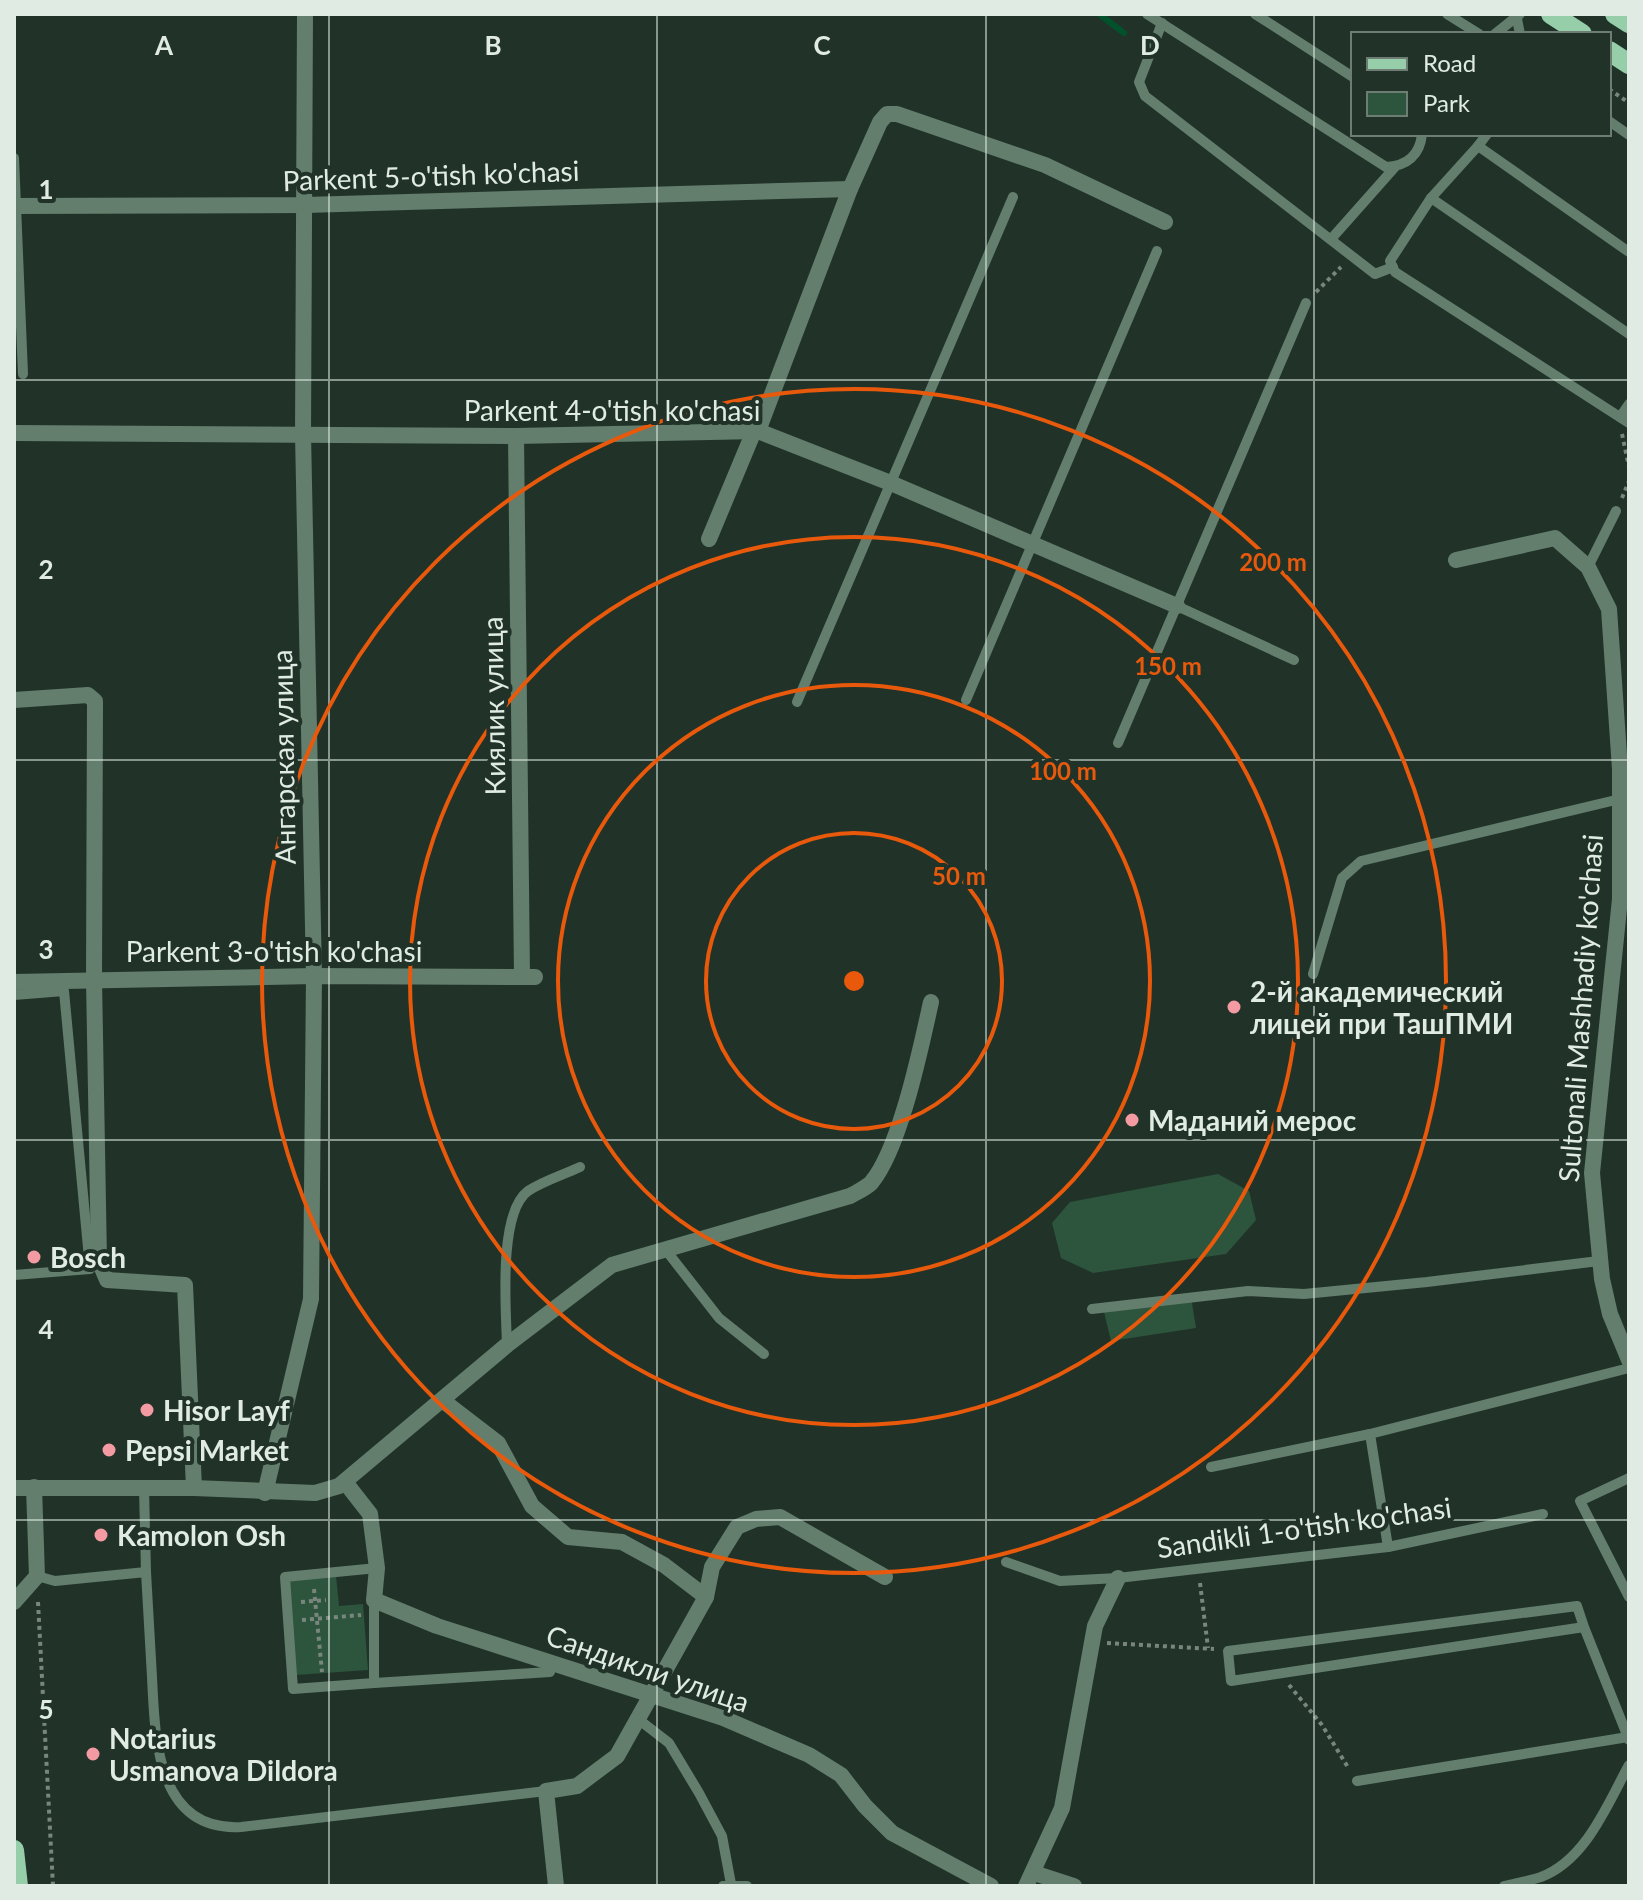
<svg xmlns="http://www.w3.org/2000/svg" width="1643" height="1900" font-family="Lato,sans-serif">
  <style>
    .green { fill: #2d543c }
    .lines { fill: none; stroke-linecap: round; stroke-linejoin: round }
    .stream { stroke: #02512d; stroke-width: 6 }
    .path { stroke: #78867d; stroke-width: 4; stroke-dasharray: 4 4; stroke-linecap: butt }
    .service { stroke: #637e6d; stroke-width: 10 }
    .minor { stroke: #637e6d; stroke-width: 16 }
    .primary { stroke: #96ceaa; stroke-width: 20 }
    .grid { fill: none; stroke: #e0ebe4; stroke-width: 2; stroke-opacity: 0.55 }
    .ring { fill: none; stroke: #e8590c; stroke-width: 4 }
    .poi-dot { fill: #f49aa2; stroke: #213328; stroke-width: 3 }
    .labels { text-anchor: middle; dominant-baseline: central; stroke-width: 8; stroke-linejoin: round; paint-order: stroke }
    .street-label { font-size: 28px; fill: #e0ebe4; stroke: #213328 }
    .poi-label { font-size: 28px; font-weight: bold; fill: #e0ebe4; stroke: #213328; text-anchor: start }
    .grid-label { font-size: 26px; text-anchor: middle; font-weight: bold; fill: #e0ebe4; stroke: #213328; stroke-width: 8; stroke-linejoin: round; paint-order: stroke }
    .centre { fill: #e8590c; stroke: #213328; stroke-width: 4 }
    .ring-label { font-size: 24px; text-anchor: middle; font-weight: bold; fill: #e8590c; stroke: #213328; stroke-width: 8; stroke-linejoin: round; paint-order: stroke }
  </style>
  <rect width="100%" height="100%" fill="#213328"/>
  <g class="green">
    <polygon points="1218,1174 1249,1191 1256,1220 1226,1254 1093,1273 1061,1258 1052,1223 1070,1202"/>
    <polygon points="1191,1297 1196,1328 1111,1341 1104,1312"/>
    <polygon points="336,1576 339,1606 363,1604 368,1670 296,1675 289,1581"/>
  </g>
  <g class="lines">
    <polyline class="stream" points="1099,14 1124,33"/>
    <g class="path">
      <polyline points="1609,89 1629,103"/>
      <polyline points="1316,292 1341,267"/>
      <polyline points="1622,434 1629,467"/>
      <polyline points="1622,498 1629,481"/>
      <polyline points="1200,1583 1208,1648"/>
      <polyline points="314,1589 322,1672"/>
      <polyline points="38,1602 53,1886"/>
      <polyline points="301,1602 326,1600"/>
      <polyline points="302,1620 361,1615"/>
      <polyline points="1107,1643 1214,1649"/>
      <polyline points="1289,1685 1322,1725 1349,1769"/>
    </g>
    <g class="service">
      <path d="M1147,14L1386,167C1407,166 1420,155 1422,134"/>
      <polyline points="1255,14 1353,77"/>
      <polyline points="1447,14 1479,34"/>
      <polyline points="1516,14 1520,34"/>
      <polyline points="1162,23 1139,82 1145,96 1375,274 1393,267"/>
      <polyline points="1495,34 1520,14"/>
      <polyline points="1609,121 1629,135"/>
      <polyline points="1487,134 1478,146 1629,252"/>
      <polyline points="1478,146 1431,198 1390,261 1395,272 1629,423"/>
      <polyline points="14,158 23,374"/>
      <polyline points="1431,198 1629,334"/>
      <polyline points="1332,238 1395,167"/>
      <polyline points="1620,417 1629,404"/>
      <polyline points="1588,567 1616,511"/>
      <polyline points="1177,606 1294,660"/>
      <polyline points="966,700 1157,251"/>
      <polyline points="797,702 1013,197"/>
      <polyline points="1118,743 1306,303"/>
      <polyline points="1313,974 1342,878 1361,861 1620,799"/>
      <polyline points="14,995 64,991 90,1269 14,1275"/>
      <polyline points="665,1249 719,1318 764,1354"/>
      <polyline points="1092,1309 1248,1291 1304,1294 1427,1282 1599,1261"/>
      <path d="M507,1345C506,1310 498,1213 528,1191C543,1181 563,1175 580,1167"/>
      <polyline points="1370,1434 1388,1547"/>
      <polyline points="1211,1467 1370,1434 1629,1368"/>
      <polyline points="1629,1478 1580,1501 1629,1597"/>
      <polyline points="144,1488 146,1572"/>
      <polyline points="1006,1562 1060,1581 1118,1578 1388,1547 1543,1514"/>
      <path d="M37,1576L55,1581L146,1572C148,1607 150,1642 152,1677C155,1737 156,1832 241,1827L546,1791"/>
      <polyline points="374,1600 374,1683 293,1689 285,1577 377,1568"/>
      <polyline points="1584,1627 1577,1606 1228,1651 1231,1681 1584,1627 1629,1740"/>
      <polyline points="374,1683 550,1672"/>
      <polyline points="638,1719 669,1743 699,1793 722,1836 731,1884"/>
      <polyline points="1357,1781 1628,1737"/>
      <polyline points="723,1886 747,1886"/>
      <path d="M1504,1886C1516,1883 1529,1881 1541,1877C1586,1860 1607,1805 1629,1765"/>
    </g>
    <g class="minor">
      <polyline points="14,206 305,205 850,189"/>
      <polyline points="758,431 850,189 880,122 887,114 897,114 1045,165 1165,222"/>
      <polyline points="14,433 516,436 758,431 893,484 1177,606"/>
      <polyline points="516,436 522,976"/>
      <polyline points="709,539 754,431"/>
      <polyline points="1456,560 1555,538 1588,567 1609,609 1620,769 1620,899 1592,1173 1602,1279 1610,1314 1629,1360"/>
      <polyline points="14,700 88,695 95,701 94,979 99,1261 107,1280 185,1285 194,1488"/>
      <polyline points="14,982 314,976 535,977"/>
      <polyline points="442,1400 498,1443 532,1506 568,1537 622,1542 664,1565 706,1597"/>
      <polyline points="345,1482 370,1514 377,1568 374,1600 437,1626 723,1718 809,1755 841,1775 865,1806 892,1833 991,1886"/>
      <path d="M14,1488H194L315,1493L339,1486L507,1345L612,1265L850,1196C857,1192 866,1188 871,1183C900,1149 921,1047 931,1002"/>
      <polyline points="265,1493 311,1299 314,976 303,434 305,14"/>
      <polyline points="14,1602 37,1576 34,1487"/>
      <polyline points="1034,1873 1074,1886"/>
      <polyline points="556,1886 546,1791 577,1786 617,1756 706,1597 712,1567 737,1527 756,1519 780,1517 885,1577"/>
      <polyline points="1026,1886 1062,1808 1095,1626 1118,1578"/>
    </g>
    <g class="primary">
      <polyline points="1551,14 1582,34"/>
      <polyline points="1615,14 1629,23"/>
      <polyline points="1609,51 1629,64"/>
      <polyline points="14,1850 18,1886"/>
    </g>
  </g>
  <path class="grid" d="M329,14V1886M657,14V1886M986,14V1886M1314,14V1886M14,380H1629M14,760H1629M14,1140H1629M14,1520H1629"/>
  <g class="ring">
    <circle cx="854" cy="981" r="148"/>
    <circle cx="854" cy="981" r="296"/>
    <circle cx="854" cy="981" r="444"/>
    <circle cx="854" cy="981" r="592"/>
  </g>
  <g class="poi-dot">
    <circle cx="1234" cy="1007" r="8"/>
    <circle cx="1132" cy="1120" r="8"/>
    <circle cx="34" cy="1257" r="8"/>
    <circle cx="147" cy="1410" r="8"/>
    <circle cx="109" cy="1450" r="8"/>
    <circle cx="101" cy="1535" r="8"/>
    <circle cx="93" cy="1754" r="8"/>
  </g>
  <g class="labels">
    <g class="street-label">
      <text transform="translate(431 175) rotate(-2)">Parkent 5-o'tish ko'chasi</text>
      <text x="612" y="410">Parkent 4-o'tish ko'chasi</text>
      <text transform="translate(493 706) rotate(-91)">Киялик улица</text>
      <text transform="translate(283 757) rotate(-91)">Ангарская улица</text>
      <text x="274" y="951">Parkent 3-o'tish ko'chasi</text>
      <text transform="translate(1580 1008) rotate(-86)">Sultonali Mashhadiy ko'chasi</text>
      <text transform="translate(1304 1527) rotate(-8)">Sandikli 1-o'tish ko'chasi</text>
      <text transform="translate(648 1668) rotate(19)">Сандикли улица</text>
    </g>
    <g class="poi-label">
      <text x="1250" y="991">2-й академический<tspan x="1250" dy="32">лицей при ТашПМИ</tspan></text>
      <text x="1148" y="1120">Маданий мерос</text>
      <text x="50" y="1257">Bosch</text>
      <text x="163" y="1410">Hisor Layf</text>
      <text x="125" y="1450">Pepsi Market</text>
      <text x="117" y="1535">Kamolon Osh</text>
      <text x="109" y="1738">Notarius<tspan x="109" dy="32">Usmanova Dildora</tspan></text>
    </g>
  </g>
  <g class="grid-label">
    <text x="164" y="55">A</text>
    <text x="493" y="55">B</text>
    <text x="822" y="55">C</text>
    <text x="1150" y="55">D</text>
    <text x="46" y="199">1</text>
    <text x="46" y="579">2</text>
    <text x="46" y="959">3</text>
    <text x="46" y="1339">4</text>
    <text x="46" y="1719">5</text>
  </g>
  <circle cx="854" cy="981" r="12" class="centre"/>
  <g class="ring-label">
    <text x="1273" y="571">200 m</text>
    <text x="1168" y="675">150 m</text>
    <text x="1063" y="780">100 m</text>
    <text x="959" y="885">50 m</text>
  </g>
  <rect width="1643" height="1900" fill="none" stroke="#e0ebe4" stroke-width="32"/>
  <rect x="1351" y="32" width="260" height="104" fill="#213328" stroke="#6d7d73" stroke-width="2"/>
  <rect x="1367" y="58" width="40" height="12" fill="#96ceaa" stroke="#6d7d73" stroke-width="2"/>
  <text x="1423" y="72" font-size="24" fill="#e0ebe4">Road</text>
  <rect x="1367" y="92" width="40" height="24" fill="#2d543c" stroke="#6d7d73" stroke-width="2"/>
  <text x="1423" y="112" font-size="24" fill="#e0ebe4">Park</text>
</svg>
